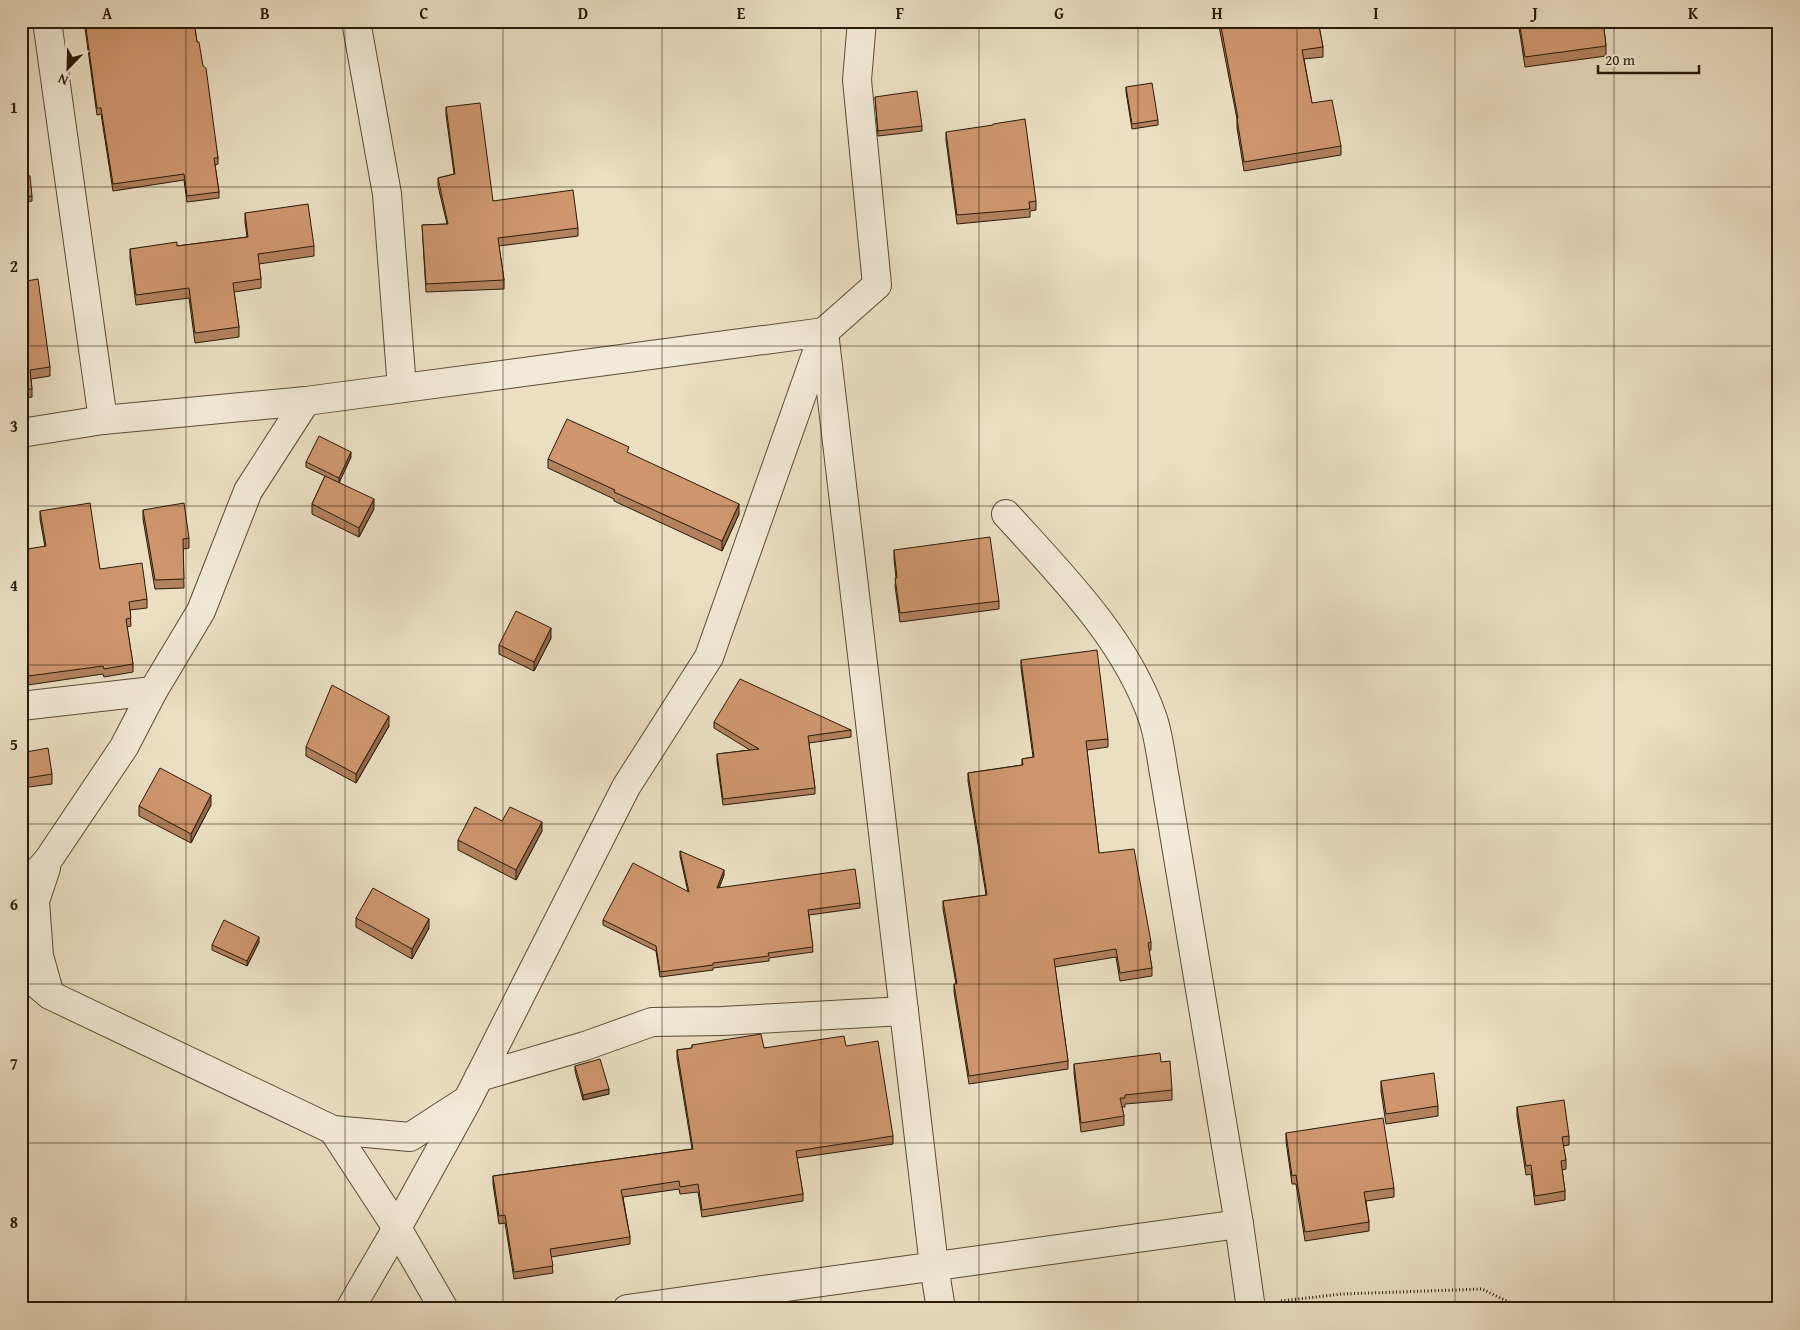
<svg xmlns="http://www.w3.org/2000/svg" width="1800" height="1330" font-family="'Gentium Book Plus',serif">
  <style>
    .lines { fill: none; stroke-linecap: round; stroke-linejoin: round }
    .minor-casing { stroke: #594c38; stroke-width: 30 }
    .path { stroke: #291b09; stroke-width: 3; stroke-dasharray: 1 2.5; stroke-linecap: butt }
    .minor { stroke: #f1ead8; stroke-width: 28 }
    .wall { fill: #b2815e; stroke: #291b09 }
    .shaded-wall { fill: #91694c; stroke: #291b09 }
    .building { fill: #cf966d; stroke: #291b09 }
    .grid { fill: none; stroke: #291b09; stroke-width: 1; stroke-opacity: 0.55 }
    .neatline { fill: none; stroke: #291b09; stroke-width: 2 }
    .grid-label { font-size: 16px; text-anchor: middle; font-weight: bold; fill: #291b09 }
  </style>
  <rect width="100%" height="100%" fill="#eadfc3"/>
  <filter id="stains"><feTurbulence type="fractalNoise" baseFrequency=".004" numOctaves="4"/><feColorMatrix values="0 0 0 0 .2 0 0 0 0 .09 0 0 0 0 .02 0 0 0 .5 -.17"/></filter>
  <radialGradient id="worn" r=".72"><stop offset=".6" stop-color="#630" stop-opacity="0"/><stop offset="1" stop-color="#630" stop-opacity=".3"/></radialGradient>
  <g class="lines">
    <defs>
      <g id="minor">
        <polyline points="47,21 103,420"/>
        <polyline points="356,21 387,194 402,388"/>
        <polyline points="21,433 103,420 306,401 824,332 934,1266 941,1309"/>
        <path d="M1006,514C1061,575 1124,637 1152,716C1159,735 1161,758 1165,779L1239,1224L1251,1309"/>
        <polyline points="21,706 153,691"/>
        <polyline points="46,868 35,901 39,956 50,995"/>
        <polyline points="21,891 48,860 124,747 153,691 201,611 248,491 306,401"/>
        <polyline points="21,971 50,995 333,1130 397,1228 444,1309"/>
        <polyline points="479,1077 585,1046 652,1022 722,1021 904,1011"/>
        <polyline points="333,1130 410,1137 464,1102"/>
        <polyline points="350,1309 397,1228 467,1101 626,787 709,657 824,332 877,285 857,80 862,21"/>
        <polyline points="627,1309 1239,1224"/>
      </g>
    </defs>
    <use href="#minor" class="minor-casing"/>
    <polyline class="path" points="1281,1301 1342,1294 1482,1289 1523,1309"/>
    <use href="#minor" class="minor"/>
  </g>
  <g class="wall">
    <polygon points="84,21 194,21 197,42 218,158 218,164 215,165 219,192 219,198 187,202 184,180 113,191 101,114 97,115"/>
    <polygon points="1218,21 1318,21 1323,47 1323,57 1304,59 1312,103 1341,146 1341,155 1244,171 1237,128 1237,119"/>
    <polygon points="1518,21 1603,21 1606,46 1606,56 1525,67"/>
    <polygon points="1126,87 1158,120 1158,125 1132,129 1126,92"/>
    <polygon points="875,97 922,126 922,131 878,136"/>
    <polygon points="446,107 493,201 578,228 578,236 499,246 504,280 504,289 426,292 422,225 447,224 438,186 438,178 454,174 446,115"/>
    <polygon points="946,132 1036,201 1036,210 1030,211 1030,217 957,224 946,140"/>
    <polygon points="21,172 32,196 32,201 21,203"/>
    <polygon points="245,213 314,246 314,256 259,264 261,279 261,288 234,292 239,327 239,337 195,343 189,298 136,305 130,258 130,249 177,246 247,237 245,222"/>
    <polygon points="21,282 50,367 50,376 31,379 32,389 32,397 21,399"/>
    <polygon points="351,457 339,482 374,509 359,537 312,514 312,504 325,476 306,467 306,462"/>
    <polygon points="548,459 739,514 722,551 614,501 614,499 548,468"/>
    <polygon points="143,510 189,538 189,548 183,549 184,588 155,589 143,519"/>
    <polygon points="40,511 100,569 147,599 147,608 130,610 131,626 127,627 133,664 133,672 104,677 103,674 21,686 21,550 45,547 40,519"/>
    <polygon points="894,550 999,601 999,609 900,622 895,586 896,578 894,559"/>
    <polygon points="551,638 534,671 499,654 499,645"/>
    <polygon points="1021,660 1108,739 1108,747 1087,750 1099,853 1151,942 1151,950 1149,951 1152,968 1152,976 1120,981 1116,957 1055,967 1068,1061 1068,1069 969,1084 954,992 954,984 956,984 943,909 943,901 986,895 968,781 968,773 1022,765 1022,759 1033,757 1021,668"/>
    <polygon points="714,722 851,730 851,737 809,743 815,788 815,794 723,805 717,761 717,754 750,750 714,728"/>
    <polygon points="389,726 356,783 306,756 306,747"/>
    <polygon points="21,753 52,774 52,784 21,788"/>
    <polygon points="211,805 191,843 139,816 139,806"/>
    <polygon points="502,821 542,831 516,880 458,850 458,840"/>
    <polygon points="680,851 724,875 719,888 860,903 860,908 809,915 813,952 769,958 769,961 713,968 713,970 660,977 656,951 603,925 603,920 688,892 680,856"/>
    <polygon points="356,918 429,928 412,959 356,927"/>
    <polygon points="259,942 247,966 212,950 212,945"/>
    <polygon points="692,1045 764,1048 846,1046 893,1136 893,1144 797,1158 803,1194 803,1201 702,1217 698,1192 680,1194 679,1189 623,1197 630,1237 630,1244 551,1257 553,1273 514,1279 505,1223 499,1224 493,1184 493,1176 692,1149 677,1058 677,1050 692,1048"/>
    <polygon points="1161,1062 1172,1090 1172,1100 1125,1104 1125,1107 1122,1107 1124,1116 1124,1125 1081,1132 1074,1073 1074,1064"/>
    <polygon points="575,1066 609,1094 583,1100 575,1071"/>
    <polygon points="1381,1081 1438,1106 1438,1116 1386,1124 1381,1091"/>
    <polygon points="1517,1107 1569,1136 1569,1145 1563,1146 1566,1160 1566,1169 1562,1170 1565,1191 1565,1200 1535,1205 1531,1174 1526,1175 1517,1116"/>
    <polygon points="1286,1133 1394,1188 1394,1197 1366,1201 1369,1222 1369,1231 1305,1241 1296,1184 1292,1184 1286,1141"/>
  </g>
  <g class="shaded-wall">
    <polygon points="351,452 351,457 339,483 339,478"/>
    <polygon points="374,499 374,509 359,537 359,528"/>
    <polygon points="739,504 739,514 722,551 722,541"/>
    <polygon points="551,628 551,638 534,671 534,662"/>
    <polygon points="389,716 389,726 356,783 356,774"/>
    <polygon points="211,795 211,805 191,843 191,834"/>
    <polygon points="542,822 542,831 516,880 516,870"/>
    <polygon points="724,870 724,875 717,893 717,888"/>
    <polygon points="429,919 429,928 412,959 412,949"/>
    <polygon points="259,937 259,942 247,966 247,961"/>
    <polygon points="609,1089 609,1094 583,1100 583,1095"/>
  </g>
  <g class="building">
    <polygon points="85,21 194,21 197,42 199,42 203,66 206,68 218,158 214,158 219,192 187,196 184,174 113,184 101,108 97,108"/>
    <polygon points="1220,21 1318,21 1323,47 1302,50 1312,103 1332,100 1341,146 1244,162 1237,119 1238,118"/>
    <polygon points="1519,21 1603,21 1606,46 1525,57"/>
    <polygon points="1152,83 1158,120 1132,124 1126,87"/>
    <polygon points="917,91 922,126 878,131 875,97"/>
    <polygon points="480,103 493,201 573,190 578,228 498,238 504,280 426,284 422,225 448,224 438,178 455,174 446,107"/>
    <polygon points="1025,119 1036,201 1029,202 1030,209 957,215 946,132 993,125 993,124"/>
    <polygon points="21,172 30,176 32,196 21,198"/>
    <polygon points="308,204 314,246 258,254 261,279 233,283 239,327 195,333 189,288 136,295 130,249 177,242 177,246 248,237 245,213"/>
    <polygon points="38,279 50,367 30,370 32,389 21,390 21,282"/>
    <polygon points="567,419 629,447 627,452 739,504 722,541 614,492 615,490 548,459"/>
    <polygon points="319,436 351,452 339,478 306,462"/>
    <polygon points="325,476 374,499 359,528 312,504"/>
    <polygon points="90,503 100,569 142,563 147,599 129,602 131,618 126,619 133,664 104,669 103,666 21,677 21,550 46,546 40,511"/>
    <polygon points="184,503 189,538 183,539 184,579 155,580 143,510"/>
    <polygon points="990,537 999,601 900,613 895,578 897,578 894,550"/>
    <polygon points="516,611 551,628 534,662 499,645"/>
    <polygon points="1097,650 1108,739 1086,741 1099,853 1134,849 1151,942 1148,943 1152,968 1120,973 1116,949 1054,959 1068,1061 969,1076 954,984 957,984 943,901 987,895 968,773 1023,765 1022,759 1034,757 1021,660"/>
    <polygon points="740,679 851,730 808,736 815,788 723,799 717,754 759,749 714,722"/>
    <polygon points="332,685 389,716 356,774 306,747"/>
    <polygon points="48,748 52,774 21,779 21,753"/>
    <polygon points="160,768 211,795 191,834 139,806"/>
    <polygon points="475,807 502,821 510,807 542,822 516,870 458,840"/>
    <polygon points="680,851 724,870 717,888 855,869 860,903 808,910 813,947 768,953 769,956 713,963 713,965 660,972 656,946 603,920 633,863 689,892"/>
    <polygon points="373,888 429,919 412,949 356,918"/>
    <polygon points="224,920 259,937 247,961 212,945"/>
    <polygon points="761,1034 764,1048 844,1036 846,1046 878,1041 893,1136 796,1151 803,1194 702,1210 698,1184 680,1187 679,1181 621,1190 630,1237 550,1249 553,1266 514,1272 505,1215 499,1216 493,1176 693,1149 677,1050 692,1048 692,1045"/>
    <polygon points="1160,1053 1161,1062 1170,1061 1172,1090 1125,1095 1125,1098 1120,1098 1124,1116 1081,1123 1074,1064"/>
    <polygon points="600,1059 609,1089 583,1095 575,1066"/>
    <polygon points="1434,1073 1438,1106 1386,1114 1381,1081"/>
    <polygon points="1564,1100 1569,1136 1562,1137 1566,1160 1561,1161 1565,1191 1535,1196 1531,1165 1526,1166 1517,1107"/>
    <polygon points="1383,1118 1394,1188 1364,1192 1369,1222 1305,1232 1296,1175 1292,1176 1286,1133"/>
  </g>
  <path class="grid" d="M186,21V1309M345,21V1309M503,21V1309M662,21V1309M821,21V1309M979,21V1309M1138,21V1309M1297,21V1309M1455,21V1309M1614,21V1309M21,187H1779M21,346H1779M21,506H1779M21,665H1779M21,824H1779M21,984H1779M21,1143H1779"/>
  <rect width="1800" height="1330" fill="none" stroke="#eadfc3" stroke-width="55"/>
  <g transform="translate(68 68) rotate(203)" stroke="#f1ead8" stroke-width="4" paint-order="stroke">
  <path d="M0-4L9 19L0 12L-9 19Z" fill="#291b09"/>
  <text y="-8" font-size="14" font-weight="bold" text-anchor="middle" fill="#291b09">N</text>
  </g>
  <path d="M1598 65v8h101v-8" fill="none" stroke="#291b09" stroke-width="2.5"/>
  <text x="1605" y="65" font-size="15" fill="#291b09" stroke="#f1ead8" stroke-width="4" paint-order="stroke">20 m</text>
  <rect x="28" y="28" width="1744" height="1274" class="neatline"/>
  <g class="grid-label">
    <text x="107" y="19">A</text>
    <text x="265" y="19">B</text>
    <text x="424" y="19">C</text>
    <text x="583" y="19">D</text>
    <text x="741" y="19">E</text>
    <text x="900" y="19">F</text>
    <text x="1059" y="19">G</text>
    <text x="1217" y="19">H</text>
    <text x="1376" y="19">I</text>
    <text x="1535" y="19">J</text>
    <text x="1693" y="19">K</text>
    <text x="14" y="113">1</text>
    <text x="14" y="272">2</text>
    <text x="14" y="432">3</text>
    <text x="14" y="591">4</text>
    <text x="14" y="750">5</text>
    <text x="14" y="910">6</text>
    <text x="14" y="1069">7</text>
    <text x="14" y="1228">8</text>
  </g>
  <rect width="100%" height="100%" filter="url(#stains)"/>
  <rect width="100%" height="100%" fill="url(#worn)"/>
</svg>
